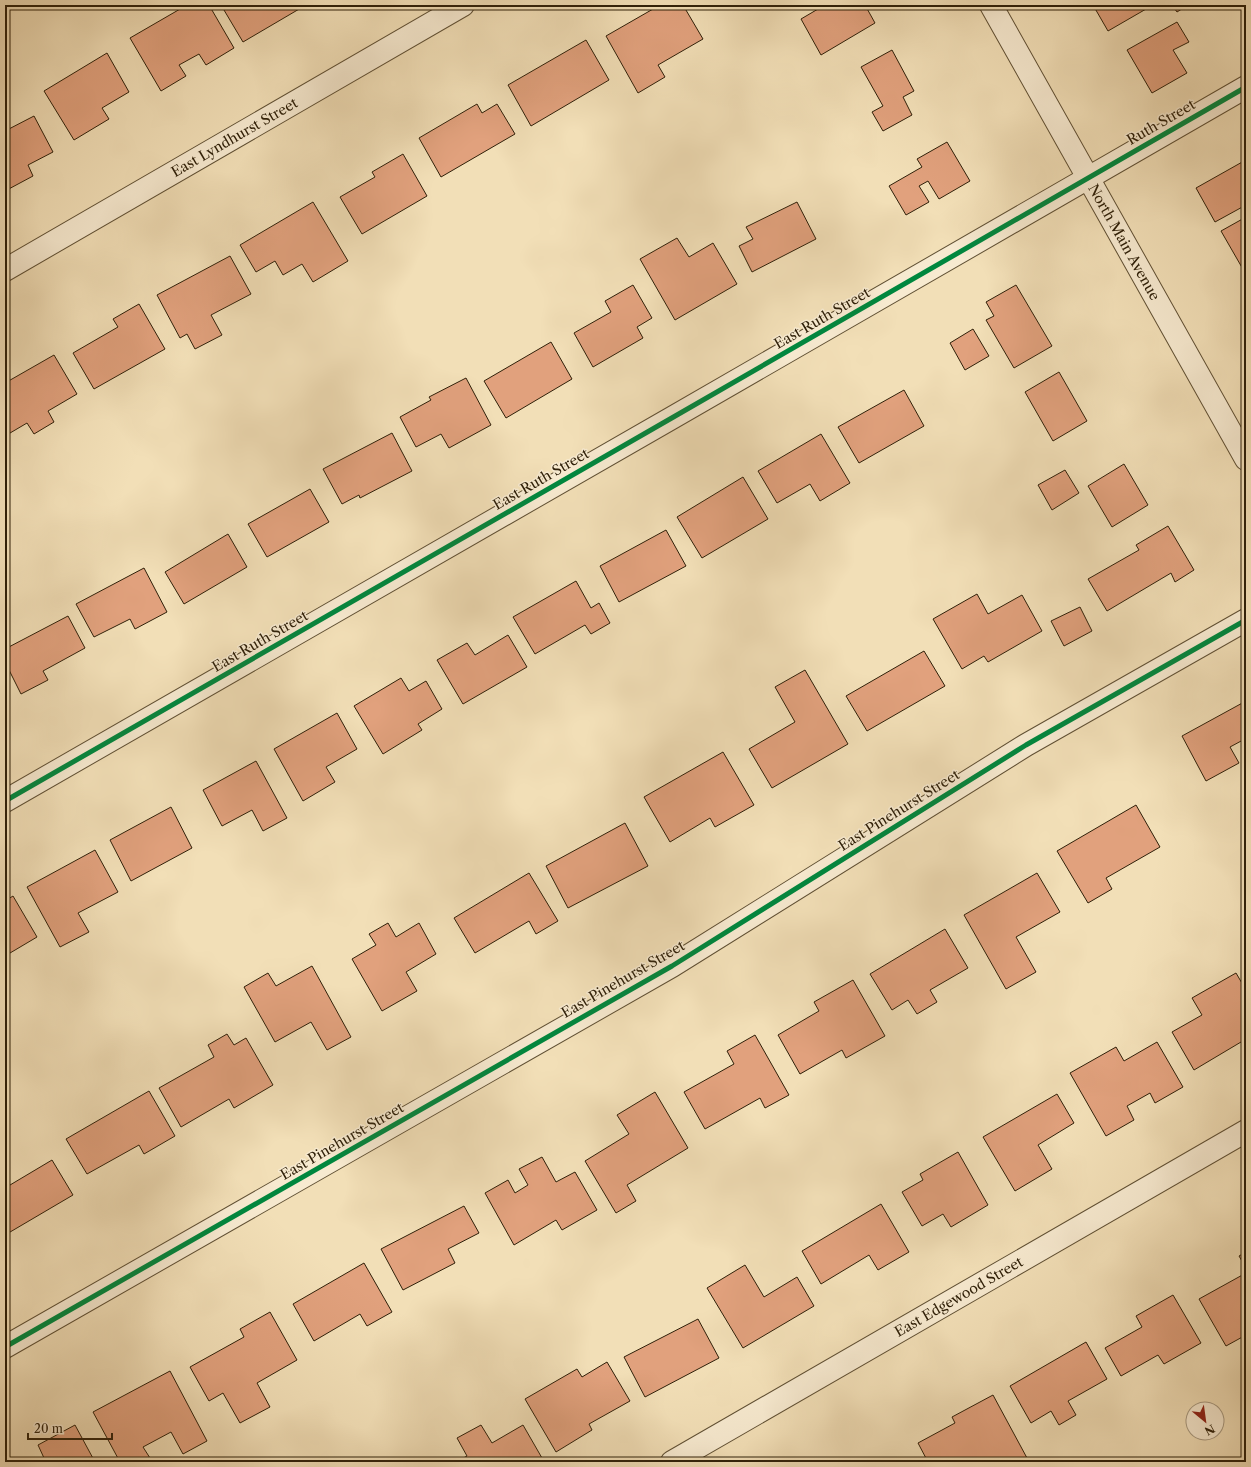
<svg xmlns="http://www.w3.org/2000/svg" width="1251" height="1467" font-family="'Libre Caslon Text',serif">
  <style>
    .building { fill: #e1a17d; stroke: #2f2009 }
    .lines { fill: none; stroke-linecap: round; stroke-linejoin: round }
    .street-casing { stroke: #605034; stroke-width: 24 }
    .street { stroke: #f7ead0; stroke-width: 22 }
    .cycleway-casing { stroke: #f7ead0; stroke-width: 8 }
    .cycleway { stroke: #00873e; stroke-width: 5 }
    .labels { text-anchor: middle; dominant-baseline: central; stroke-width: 3; stroke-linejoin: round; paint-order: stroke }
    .street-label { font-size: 14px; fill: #2f2009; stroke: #f7ead0 }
  </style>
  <rect width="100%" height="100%" fill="#f2dfb7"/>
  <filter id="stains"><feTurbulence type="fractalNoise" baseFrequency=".005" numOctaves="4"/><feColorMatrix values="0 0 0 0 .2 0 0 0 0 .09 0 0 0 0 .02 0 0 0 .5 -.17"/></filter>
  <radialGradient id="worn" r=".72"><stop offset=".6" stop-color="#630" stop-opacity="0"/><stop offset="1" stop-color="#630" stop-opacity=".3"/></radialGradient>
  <g class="building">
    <polygon points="187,5 209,5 234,48 206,65 199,54 179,65 186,76 161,91 130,38"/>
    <polygon points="221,5 306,5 243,42"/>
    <polygon points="660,5 683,5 703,39 658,65 665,77 638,93 606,36"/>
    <polygon points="815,5 865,5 875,23 821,55 801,19 818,9"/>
    <polygon points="1093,5 1153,5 1108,31"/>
    <polygon points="1172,5 1188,5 1177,12"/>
    <polygon points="1177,22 1189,42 1173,50 1187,73 1152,93 1127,50"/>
    <polygon points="586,40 609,80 531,126 508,85"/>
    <polygon points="892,50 914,91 903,97 912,115 883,131 872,112 883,106 861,67"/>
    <polygon points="107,53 129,92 102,108 109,119 74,140 44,91"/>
    <polygon points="477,104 482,113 497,104 515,134 441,177 419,138"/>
    <polygon points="34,116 53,152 28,165 33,176 5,191 5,131"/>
    <polygon points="947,142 970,181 939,199 928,181 919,186 929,202 906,215 889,186 922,167 917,159"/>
    <polygon points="403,154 427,196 362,234 340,197 375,177 372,172"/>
    <polygon points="1244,161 1246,164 1246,205 1215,222 1196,188"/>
    <polygon points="313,202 348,261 313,282 302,264 283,275 275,261 256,272 240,245"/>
    <polygon points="797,202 816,239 752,272 739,246 753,239 746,227"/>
    <polygon points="1246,217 1246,270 1244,271 1221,231"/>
    <polygon points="677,238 689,257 713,243 737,284 675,320 640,259"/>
    <polygon points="230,256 251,294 211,315 222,335 195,349 187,334 180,338 157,295"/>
    <polygon points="633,285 652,318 637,327 643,338 593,367 574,333 611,312 605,301"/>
    <polygon points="1016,285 1052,346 1014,368 986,320 994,316 986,302"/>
    <polygon points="139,304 165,349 94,389 73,353 118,327 113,319"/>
    <polygon points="973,329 989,356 965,370 950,343"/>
    <polygon points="551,342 572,379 506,418 484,381"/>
    <polygon points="54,355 77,394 48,411 54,422 34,434 27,423 5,436 5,383"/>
    <polygon points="1059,372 1087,421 1053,441 1025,392"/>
    <polygon points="466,378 491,425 449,448 441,434 416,447 400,417 431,400 429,397"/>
    <polygon points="904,390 924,426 859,463 838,427"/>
    <polygon points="392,433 412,471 360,498 359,495 342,504 323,469"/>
    <polygon points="821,434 850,483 820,501 810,484 777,503 758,471"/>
    <polygon points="1124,464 1148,505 1112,527 1088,486"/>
    <polygon points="1065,470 1079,493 1052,510 1038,485"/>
    <polygon points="743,477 768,519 702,558 677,517"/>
    <polygon points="310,489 329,522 267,557 248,524"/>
    <polygon points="1168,526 1194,570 1175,582 1171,573 1107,611 1088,579 1139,550 1136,545"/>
    <polygon points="666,530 686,566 619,602 600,566"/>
    <polygon points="228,534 247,567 184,604 165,572"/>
    <polygon points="144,568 167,612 135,629 130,619 94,637 76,604"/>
    <polygon points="576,581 591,608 599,603 610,623 591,634 585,625 535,654 513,617"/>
    <polygon points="977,594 988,614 1022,595 1042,631 988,662 984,656 962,669 933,619"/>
    <polygon points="1080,607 1092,631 1064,646 1051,621"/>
    <polygon points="68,616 85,648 43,671 48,680 21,694 5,662 5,649"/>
    <polygon points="508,635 527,667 463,704 437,660 467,643 475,655"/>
    <polygon points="924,651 945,686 867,731 846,696"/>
    <polygon points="805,670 848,744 772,788 749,749 795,722 775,687"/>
    <polygon points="401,678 409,691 426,681 442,709 418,724 422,730 383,754 354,706"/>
    <polygon points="1246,701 1246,746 1243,740 1230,747 1239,763 1206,781 1182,736"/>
    <polygon points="337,713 357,749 326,767 335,782 303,801 274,749"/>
    <polygon points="723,752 754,805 715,827 710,818 670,842 644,797"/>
    <polygon points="256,761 287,818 263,831 252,810 222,826 203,790"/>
    <polygon points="1136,805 1160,847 1106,878 1112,889 1088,903 1057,851"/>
    <polygon points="171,807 192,848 131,881 110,840"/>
    <polygon points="625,823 648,866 568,908 546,866"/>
    <polygon points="95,850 118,892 78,913 89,932 60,947 27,887"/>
    <polygon points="529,873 558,921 536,934 529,921 475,953 454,918"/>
    <polygon points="1037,873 1060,912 1016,937 1036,972 1006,989 964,915"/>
    <polygon points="13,896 37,937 5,956 5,901"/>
    <polygon points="388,923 396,937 419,923 436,954 406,972 417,991 382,1011 352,959 376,945 369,934"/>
    <polygon points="945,929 968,968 930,990 937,1002 917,1014 908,1000 892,1010 870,974"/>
    <polygon points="312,966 351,1037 327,1050 311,1022 275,1042 244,987 268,973 276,986"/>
    <polygon points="1236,973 1246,990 1246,1051 1241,1042 1194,1070 1172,1032 1202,1015 1192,998"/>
    <polygon points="853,980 885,1036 846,1058 842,1050 800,1074 778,1035 819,1011 814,1002"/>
    <polygon points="227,1034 234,1045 246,1038 273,1085 234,1108 229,1099 181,1127 159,1088 214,1057 208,1045"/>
    <polygon points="755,1035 789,1095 765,1108 760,1098 705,1129 684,1092 734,1064 727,1051"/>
    <polygon points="1157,1042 1183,1087 1155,1103 1150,1093 1127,1106 1134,1120 1106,1136 1070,1073 1116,1047 1124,1061"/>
    <polygon points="149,1091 175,1136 144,1154 139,1145 87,1174 66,1139"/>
    <polygon points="655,1092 688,1148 627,1185 636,1201 616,1213 585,1161 629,1134 617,1115"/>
    <polygon points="1057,1094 1074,1123 1038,1145 1052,1169 1015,1191 983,1137"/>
    <polygon points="958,1152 988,1205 951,1227 943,1214 922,1226 902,1192 923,1180 920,1174"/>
    <polygon points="542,1157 556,1182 575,1172 597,1210 562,1230 556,1220 514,1245 485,1193 508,1180 515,1193 528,1185 519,1169"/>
    <polygon points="52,1160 73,1195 5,1235 5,1188"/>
    <polygon points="881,1204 909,1252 878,1270 869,1255 821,1284 802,1251"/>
    <polygon points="464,1206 479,1233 448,1249 455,1263 403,1290 381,1249"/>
    <polygon points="1246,1252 1246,1268 1239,1256"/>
    <polygon points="364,1263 392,1312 367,1326 360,1314 314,1341 293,1304"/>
    <polygon points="745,1265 764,1297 797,1277 814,1306 743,1348 707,1288"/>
    <polygon points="1246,1273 1246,1335 1226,1346 1199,1299"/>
    <polygon points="1173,1295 1201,1343 1164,1364 1158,1355 1121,1376 1105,1348 1142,1327 1136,1316"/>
    <polygon points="270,1312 297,1360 257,1383 270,1407 240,1423 223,1393 209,1401 190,1367 244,1337 240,1329"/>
    <polygon points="698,1319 719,1358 645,1397 624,1357"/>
    <polygon points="1086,1342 1107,1379 1068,1401 1076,1415 1059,1425 1051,1411 1031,1423 1010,1386"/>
    <polygon points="607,1362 630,1401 589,1424 592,1430 556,1452 525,1399 577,1369 582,1377"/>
    <polygon points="170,1371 207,1441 183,1454 171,1432 143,1447 150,1458 142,1462 120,1462 93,1412"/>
    <polygon points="993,1395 1027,1458 1020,1462 928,1462 918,1443 955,1423 952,1417"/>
    <polygon points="75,1425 95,1462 36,1462 44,1458 38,1445"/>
    <polygon points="481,1425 492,1443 523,1425 542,1458 535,1462 456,1462 467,1456 457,1438"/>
    <polygon points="1246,1457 1246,1462 1236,1462"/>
    <polygon points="905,1458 907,1462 899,1462"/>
  </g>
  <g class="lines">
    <defs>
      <g id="street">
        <path id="s1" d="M991,5L1246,459"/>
        <path id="s2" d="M5,270L463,5"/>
        <polyline points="5,801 670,419 1246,87"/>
        <polyline points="5,1347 672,966 1026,745 1246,620"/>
        <path id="s3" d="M672,1462L1246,1131"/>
      </g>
    </defs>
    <use href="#street" class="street-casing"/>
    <use href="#street" class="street"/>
    <defs>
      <g id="cycleway">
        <polyline points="5,801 670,419 1246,87"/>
        <polyline points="5,1347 672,966 1026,745 1246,620"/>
      </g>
    </defs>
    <use href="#cycleway" class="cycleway-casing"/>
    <use href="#cycleway" class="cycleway"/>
  </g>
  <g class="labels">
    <g class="street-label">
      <text transform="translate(1161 122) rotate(-30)">Ruth Street</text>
      <text stroke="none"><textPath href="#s2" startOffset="265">East Lyndhurst Street</textPath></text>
      <text stroke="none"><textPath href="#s1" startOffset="272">North Main Avenue</textPath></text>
      <text transform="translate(822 318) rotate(-30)">East Ruth Street</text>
      <text transform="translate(541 479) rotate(-30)">East Ruth Street</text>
      <text transform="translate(260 641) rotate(-30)">East Ruth Street</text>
      <text transform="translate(899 810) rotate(-32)">East Pinehurst Street</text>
      <text transform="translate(623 979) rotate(-30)">East Pinehurst Street</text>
      <text transform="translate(342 1141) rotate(-30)">East Pinehurst Street</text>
      <text stroke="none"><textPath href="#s3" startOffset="331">East Edgewood Street</textPath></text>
    </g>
  </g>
  <rect width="1251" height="1467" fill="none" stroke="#f2dfb7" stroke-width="20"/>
  <rect x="6" y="6" width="1239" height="1455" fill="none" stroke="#2f2009" stroke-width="2"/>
  <rect x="10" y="10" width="1231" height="1447" fill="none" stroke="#2f2009"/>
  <g transform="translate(1205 1421) rotate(151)"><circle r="19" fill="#f7ead0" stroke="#a79980"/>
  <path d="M0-3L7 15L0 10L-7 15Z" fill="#8f2418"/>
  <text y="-6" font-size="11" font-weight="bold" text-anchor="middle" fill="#2f2009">N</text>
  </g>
  <path d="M28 1433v6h84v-6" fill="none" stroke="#2f2009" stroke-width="2"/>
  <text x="34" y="1433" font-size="12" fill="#2f2009" stroke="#f7ead0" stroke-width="3" paint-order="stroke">20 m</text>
  <rect width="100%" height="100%" filter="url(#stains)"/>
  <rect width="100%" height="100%" fill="url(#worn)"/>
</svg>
